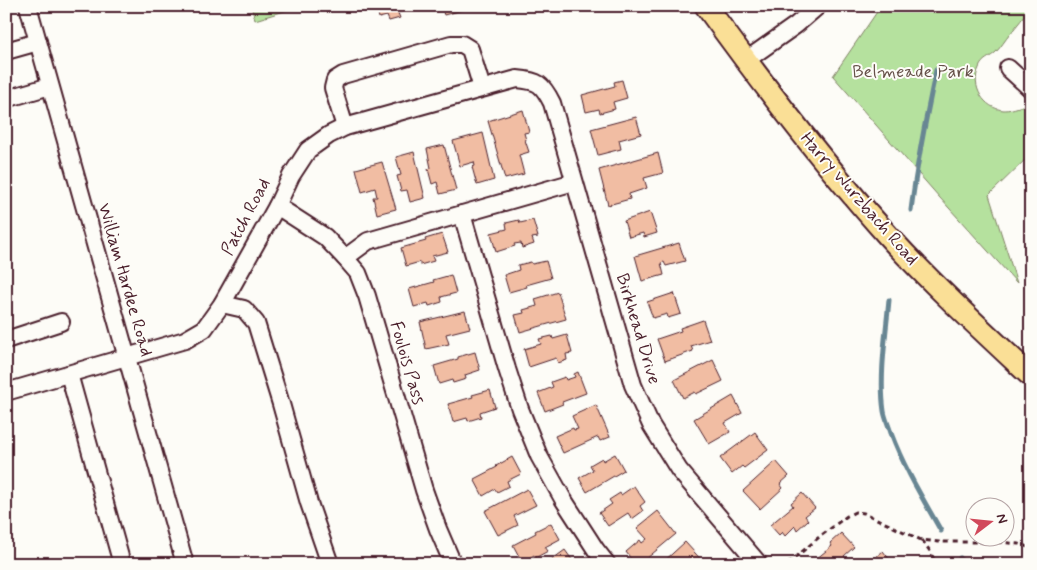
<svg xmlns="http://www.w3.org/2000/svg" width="1037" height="570" font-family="Mynerve,sans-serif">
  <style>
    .green { fill: #b5e19e; stroke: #808064 }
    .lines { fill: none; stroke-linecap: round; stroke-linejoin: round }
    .stream { stroke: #688693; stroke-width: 5 }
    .building { fill: #f1bda3; stroke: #4a1f2b }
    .minor-casing { stroke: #4a1f2b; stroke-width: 20 }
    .major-casing { stroke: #4a1f2b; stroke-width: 25 }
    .path { stroke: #4a1f2b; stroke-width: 3; stroke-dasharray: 5 4; stroke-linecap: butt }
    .minor { stroke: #fdfcf7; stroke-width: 16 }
    .major { stroke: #fadf96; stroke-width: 21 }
    .labels { text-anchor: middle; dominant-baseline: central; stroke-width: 4; stroke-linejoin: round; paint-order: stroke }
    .park-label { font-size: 18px; fill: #655048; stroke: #fdfcf7 }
    .street-label { font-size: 18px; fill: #4a1f2b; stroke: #fdfcf7 }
  </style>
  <rect width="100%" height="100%" fill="#fdfcf7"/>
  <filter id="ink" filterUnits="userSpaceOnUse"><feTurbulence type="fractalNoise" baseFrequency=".02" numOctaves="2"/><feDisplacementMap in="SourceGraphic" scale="10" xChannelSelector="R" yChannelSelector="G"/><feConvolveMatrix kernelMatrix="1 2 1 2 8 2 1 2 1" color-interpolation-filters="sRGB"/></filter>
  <g filter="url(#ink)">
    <g class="green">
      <polygon points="251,6 301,6 255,20"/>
      <path d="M881,6H1031C1025,16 1017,25 1010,34C1005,40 1001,47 996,52C990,58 982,59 979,68C970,86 984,109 1004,110C1014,110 1022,105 1031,104V154L989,195L1017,283L940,198L833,76Z"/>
    </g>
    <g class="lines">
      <g class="stream">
        <path d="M911,210C917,163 926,117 936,70"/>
        <path d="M889,300C886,334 879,377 884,411C885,418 889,426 891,433C904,468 923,499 941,531"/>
        <polyline points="960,558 963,564"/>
      </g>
    </g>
    <g class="building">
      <polygon points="370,6 421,6 398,13 400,18 389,21 387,16 379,18 377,9 371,11"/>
      <polygon points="441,6 465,6 466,9 444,15"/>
      <polygon points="622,80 627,98 613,102 615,109 600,113 599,109 586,112 582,95 615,86 614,82"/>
      <polygon points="523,110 529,132 524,133 526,140 525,140 529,152 519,155 524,174 505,179 488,121"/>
      <polygon points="636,117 641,134 619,140 621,149 598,155 591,129"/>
      <polygon points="483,133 494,180 477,185 472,167 475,166 474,162 460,166 453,141"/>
      <polygon points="444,145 456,190 440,194 437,182 432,184 428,169 431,168 427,149"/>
      <polygon points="414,152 425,198 410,202 407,190 401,191 397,176 401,175 396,157"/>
      <polygon points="658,153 663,173 644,178 647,188 629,194 630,199 608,205 599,170"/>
      <polygon points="382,162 396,209 377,214 373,197 377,197 375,188 362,192 356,169"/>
      <polygon points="650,212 657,233 644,237 643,233 629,237 624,221"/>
      <polygon points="519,220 520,223 533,220 538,237 532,238 534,244 522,248 521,243 514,244 515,246 496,252 491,233 507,229 506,223"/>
      <polygon points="442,234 448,252 432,256 434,261 420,265 420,262 406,266 401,248 426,241 425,239"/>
      <polygon points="679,243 685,261 666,266 664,262 661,263 664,275 642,281 635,256"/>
      <polygon points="546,261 551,278 526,285 527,287 509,292 504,275 519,270 518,265 531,262 532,264"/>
      <polygon points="451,275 456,293 441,297 442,302 429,306 428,303 414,307 409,289 434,282 433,280"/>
      <polygon points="558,292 566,319 520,332 515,315 524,313 523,310 537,306 535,299"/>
      <polygon points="674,293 681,314 668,318 667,314 653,318 647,302"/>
      <polygon points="465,311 470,328 446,334 449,344 426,349 420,322"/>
      <polygon points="703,320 710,340 691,346 693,351 665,361 657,339 681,331 680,328"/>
      <polygon points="567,335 572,353 566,354 567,360 558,363 556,358 529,367 524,349 541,344 539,339 552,336 553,339"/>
      <polygon points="475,352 480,370 465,375 466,379 453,383 452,380 439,384 434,366 458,359 458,357"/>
      <polygon points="713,360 723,381 696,394 695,392 683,398 674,380"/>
      <polygon points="578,372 586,393 562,402 563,404 545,411 538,393 553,387 551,382 565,377 566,380 575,377 574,374"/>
      <polygon points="490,390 495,407 480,412 481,417 468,421 467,418 453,422 448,404 473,397 472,395"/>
      <polygon points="733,396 742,413 725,423 730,432 709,444 694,419"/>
      <polygon points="596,405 610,437 600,441 598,437 563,453 555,436 573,428 574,430 578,429 572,416"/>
      <polygon points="755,432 768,450 744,468 742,466 732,474 720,458"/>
      <polygon points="615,454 624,470 587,492 579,478 593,470 590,465 602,458 603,461"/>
      <polygon points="512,457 521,474 507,481 509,486 497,492 495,489 483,496 474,479 497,467 496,466"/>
      <polygon points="776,461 789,476 780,484 783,488 760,509 743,491"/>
      <polygon points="634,486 645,502 640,506 643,511 632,519 628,513 608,526 599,513 612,504 609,500 620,493 621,495"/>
      <polygon points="527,489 536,505 514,516 518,525 498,535 485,511"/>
      <polygon points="802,493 815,508 805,516 808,520 797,530 795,526 785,536 782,532 779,535 770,525 793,506 791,503"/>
      <polygon points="658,511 676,534 640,564 635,564 626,552 640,540 642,543 647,539 637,528"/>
      <polygon points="551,523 560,539 545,547 548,551 535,558 534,555 522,562 513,545 536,533 535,531"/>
      <polygon points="841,533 854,547 844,556 847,560 843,564 810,564 832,546 830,543"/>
      <polygon points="685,542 705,564 661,564"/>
      <polygon points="565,550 575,564 550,564 551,563 550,561"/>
      <polygon points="883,551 893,564 868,564"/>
    </g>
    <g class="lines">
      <defs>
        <g id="minor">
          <polyline points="28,6 185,564"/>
          <polyline points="6,51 38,42"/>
          <polyline points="745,61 796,25 818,6"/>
          <polyline points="1008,68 1031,89"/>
          <polyline points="6,99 50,86"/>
          <polyline points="345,127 333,88 335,80 343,75 451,44 462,44 470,49 482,88"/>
          <polyline points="277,206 325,237 345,258 358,273 367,296 424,490 438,529 453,564"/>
          <polyline points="462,214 507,369 520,409 539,456 563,499 596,550 607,564"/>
          <polyline points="345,258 368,241 574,182"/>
          <polyline points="222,304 244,309 256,323 281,404 309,503 330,564"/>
          <polyline points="6,340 61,322"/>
          <polyline points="69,374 122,564"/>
          <path d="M6,392L185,340L204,329L222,304L277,206L291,176L308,150L329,135L345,127L517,79C538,81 542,83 552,103L633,385L651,425L679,470L759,564"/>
        </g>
        <path id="major" d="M706,6C764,86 824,165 890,238C934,286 983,331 1031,376"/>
      </defs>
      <use href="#minor" class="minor-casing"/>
      <use href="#major" class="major-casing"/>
      <g class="path">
        <polyline points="922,540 930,551 936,564"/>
        <polyline points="788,564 818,538 847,516 855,512 864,513 921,540 939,542 998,542 1019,544 1031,548"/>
      </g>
      <use href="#minor" class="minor"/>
      <use href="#major" class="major"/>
    </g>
  </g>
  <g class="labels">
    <g class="park-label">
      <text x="913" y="72">Belmeade Park</text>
    </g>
    <g class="street-label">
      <text transform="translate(859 199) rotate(49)">Harry Wurzbach Road</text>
      <text transform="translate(246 217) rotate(-62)">Patch Road</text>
      <text transform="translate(125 280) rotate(74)">William Hardee Road</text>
      <text transform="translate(638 329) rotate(73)">Birkhead Drive</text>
      <text transform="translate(407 363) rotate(74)">Foulois Pass</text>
    </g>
  </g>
  <rect width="1037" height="570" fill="none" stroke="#fdfcf7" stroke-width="25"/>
  <rect x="12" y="12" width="1012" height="545" fill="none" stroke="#4a1f2b" stroke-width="2" filter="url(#ink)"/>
  <g transform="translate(990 522) rotate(74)"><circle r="24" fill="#fdfcf7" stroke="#b5a4a5"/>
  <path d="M0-4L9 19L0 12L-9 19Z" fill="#d1495b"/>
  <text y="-8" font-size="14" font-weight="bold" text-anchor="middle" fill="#4a1f2b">N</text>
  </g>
</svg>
